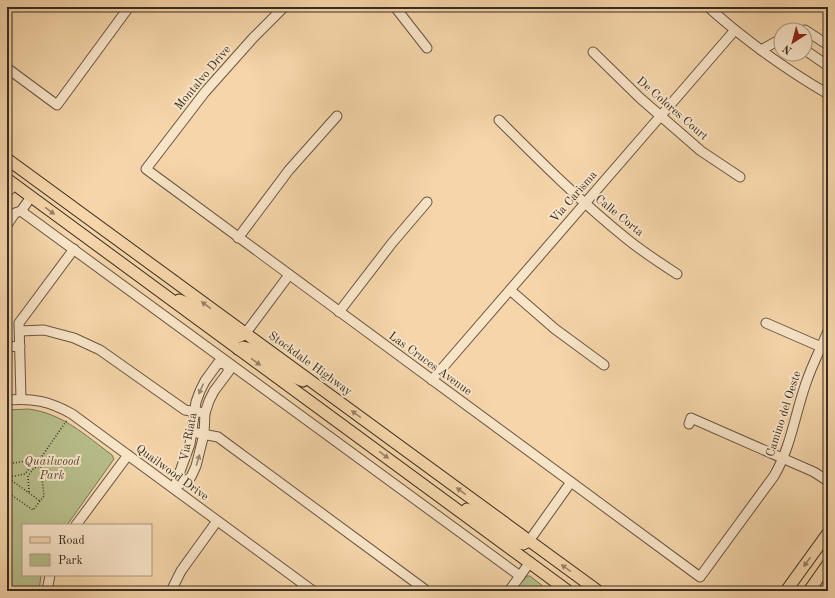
<svg xmlns="http://www.w3.org/2000/svg" width="835" height="598" font-family="'Old Standard TT',serif">
  <style>
    .green { fill: #b7be8b; stroke: #787556 }
    .lines { fill: none; stroke-linecap: round; stroke-linejoin: round }
    .minor-casing { stroke: #675644; stroke-width: 11 }
    .major-casing { stroke: #382c22; stroke-width: 13 }
    .path { stroke: #382c22; stroke-width: 1.5; stroke-dasharray: 1 2; stroke-linecap: butt }
    .minor { stroke: #f8e4c7; stroke-width: 9 }
    .major { stroke: #f5d5a9; stroke-width: 11 }
    .oneway { fill: #968066 }
    .oneway2 { fill: #988874 }
    .labels { text-anchor: middle; dominant-baseline: central; stroke-width: 4; stroke-linejoin: round; paint-order: stroke }
    .street-label { font-size: 12px; fill: #382c22; stroke: #f8e4c7 }
    .park-label { font-size: 12px; font-style: italic; fill: #514937; stroke: #f8e4c7 }
  </style>
  <rect width="100%" height="100%" fill="#f5d5a9"/>
  <filter id="stains"><feTurbulence type="fractalNoise" baseFrequency=".005" numOctaves="4"/><feColorMatrix values="0 0 0 0 .2 0 0 0 0 .09 0 0 0 0 .02 0 0 0 .5 -.17"/></filter>
  <radialGradient id="worn" r=".72"><stop offset=".6" stop-color="#630" stop-opacity="0"/><stop offset="1" stop-color="#630" stop-opacity=".3"/></radialGradient>
  <g class="green">
    <path d="M28,409C62,413 85,435 112,455L114,459L67,525H23V575H41L39,591H7V410Z"/>
    <polygon points="527,576 530,576 549,591 514,591 521,580 523,581"/>
  </g>
  <g class="lines">
    <defs>
      <g id="minor">
        <path d="M284,7L253,38L205,92L146,169L700,577L774,476C791,447 795,414 806,383C812,365 821,348 828,331"/>
        <polyline points="395,7 427,48"/>
        <path d="M708,7C745,40 785,69 828,94"/>
        <polyline points="805,30 828,45"/>
        <polyline points="761,50 781,39"/>
        <polyline points="805,50 828,66"/>
        <polyline points="593,52 640,98 701,151 740,177"/>
        <polyline points="7,68 57,105 129,7"/>
        <path d="M499,120C540,161 581,202 627,239C643,252 660,263 677,274"/>
        <polyline points="7,193 14,185"/>
        <polyline points="31,197 21,211 520,576 530,562"/>
        <polyline points="7,225 15,213 21,211"/>
        <polyline points="238,238 289,170 337,116"/>
        <polyline points="510,290 555,329 604,365"/>
        <polyline points="339,312 392,243 427,202"/>
        <polyline points="766,323 828,350"/>
        <polyline points="20,331 44,330 74,338 100,350 185,410 205,413"/>
        <polyline points="245,334 289,275"/>
        <polyline points="7,347 20,346"/>
        <polyline points="432,380 735,30"/>
        <polyline points="21,399 19,323 74,249"/>
        <path d="M7,400C33,398 49,401 72,414L313,591"/>
        <polyline points="689,424 691,418 814,472 828,481"/>
        <polyline points="192,432 218,437 427,591"/>
        <polyline points="174,488 190,444 196,402 200,391 205,381 218,363 226,364"/>
        <polyline points="174,488 191,477 196,466 204,434 205,413 209,401 214,391 229,371 226,364"/>
        <polyline points="76,525 128,455"/>
        <polyline points="529,541 571,482"/>
        <polyline points="47,591 50,575"/>
        <polyline points="171,591 181,571 217,521"/>
        <polyline points="509,591 520,576"/>
      </g>
      <g id="major">
        <polyline points="7,159 598,591"/>
        <polyline points="7,179 568,591"/>
        <polyline points="179,300 192,305 234,335 238,337 245,334"/>
        <polyline points="238,349 243,347 251,349 291,376 303,381"/>
        <polyline points="467,509 479,515 519,543 523,544 529,541"/>
        <polyline points="786,591 828,533"/>
        <polyline points="809,591 828,564"/>
      </g>
    </defs>
    <use href="#minor" class="minor-casing"/>
    <use href="#major" class="major-casing"/>
    <g class="path">
      <polyline points="7,464 40,459"/>
      <polyline points="7,477 40,501"/>
      <polyline points="9,477 25,474 31,466 31,461"/>
      <polyline points="7,492 33,510 44,496 40,459 67,420"/>
      <polyline points="29,492 28,476 34,468 40,466"/>
    </g>
    <use href="#minor" class="minor"/>
    <use href="#major" class="major"/>
  </g>
  <defs><path id="oneway-solid" d="M-6-.8H1V-3.2L6.5 0L1 3.2V.8H-6Z"/></defs>
  <g class="oneway">
    <use href="#oneway-solid" transform="translate(50 211) rotate(36)"/>
    <use href="#oneway-solid" transform="translate(206 305) rotate(-144)"/>
    <use href="#oneway-solid" transform="translate(256 362) rotate(36)"/>
    <use href="#oneway-solid" transform="translate(356 414) rotate(-144)"/>
    <use href="#oneway-solid" transform="translate(384 455) rotate(36)"/>
    <use href="#oneway-solid" transform="translate(461 491) rotate(-144)"/>
    <use href="#oneway-solid" transform="translate(807 562) rotate(126)"/>
    <use href="#oneway-solid" transform="translate(566 568) rotate(-144)"/>
  </g>
  <g class="oneway2">
    <use href="#oneway-solid" transform="translate(201 389) rotate(114)"/>
    <use href="#oneway-solid" transform="translate(198 460) rotate(-73)"/>
  </g>
  <g class="labels">
    <g class="street-label">
      <text transform="translate(203 78) rotate(-50)">Montalvo Drive</text>
      <text transform="translate(672 109) rotate(41)">De Colores Court</text>
      <text transform="translate(574 197) rotate(-49)">Via Carisma</text>
      <text transform="translate(619 216) rotate(39)">Calle Corta</text>
      <text transform="translate(310 364) rotate(36)">Stockdale Highway</text>
      <text transform="translate(430 364) rotate(36)">Las Cruces Avenue</text>
      <text transform="translate(784 414) rotate(-72)">Camino del Oeste</text>
      <text transform="translate(189 437) rotate(-79)">Via Riata</text>
      <text transform="translate(172 473) rotate(36)">Quailwood Drive</text>
    </g>
    <g class="park-label">
      <text x="52" y="462">Quailwood<tspan x="52" dy="14">Park</tspan></text>
    </g>
  </g>
  <rect width="835" height="598" fill="none" stroke="#f5d5a9" stroke-width="24"/>
  <rect x="8" y="8" width="819" height="582" fill="none" stroke="#382c22" stroke-width="2"/>
  <rect x="12" y="12" width="811" height="574" fill="none" stroke="#382c22"/>
  <rect x="22" y="524" width="130" height="52" fill="#f8e4c7" stroke="#ab9a85"/>
  <rect x="30" y="537" width="20" height="6" fill="#f5d5a9" stroke="#ab9a85"/>
  <text x="58" y="544" font-size="12" fill="#382c22">Road</text>
  <rect x="30" y="554" width="20" height="12" fill="#b7be8b" stroke="#ab9a85"/>
  <text x="58" y="564" font-size="12" fill="#382c22">Park</text>
  <g transform="translate(793 42) rotate(216)"><circle r="19" fill="#f8e4c7" stroke="#ab9a85"/>
  <path d="M0-3L7 15L0 10L-7 15Z" fill="#8f2418"/>
  <text y="-6" font-size="11" font-weight="bold" text-anchor="middle" fill="#382c22">N</text>
  </g>
  <rect width="100%" height="100%" filter="url(#stains)"/>
  <rect width="100%" height="100%" fill="url(#worn)"/>
</svg>
